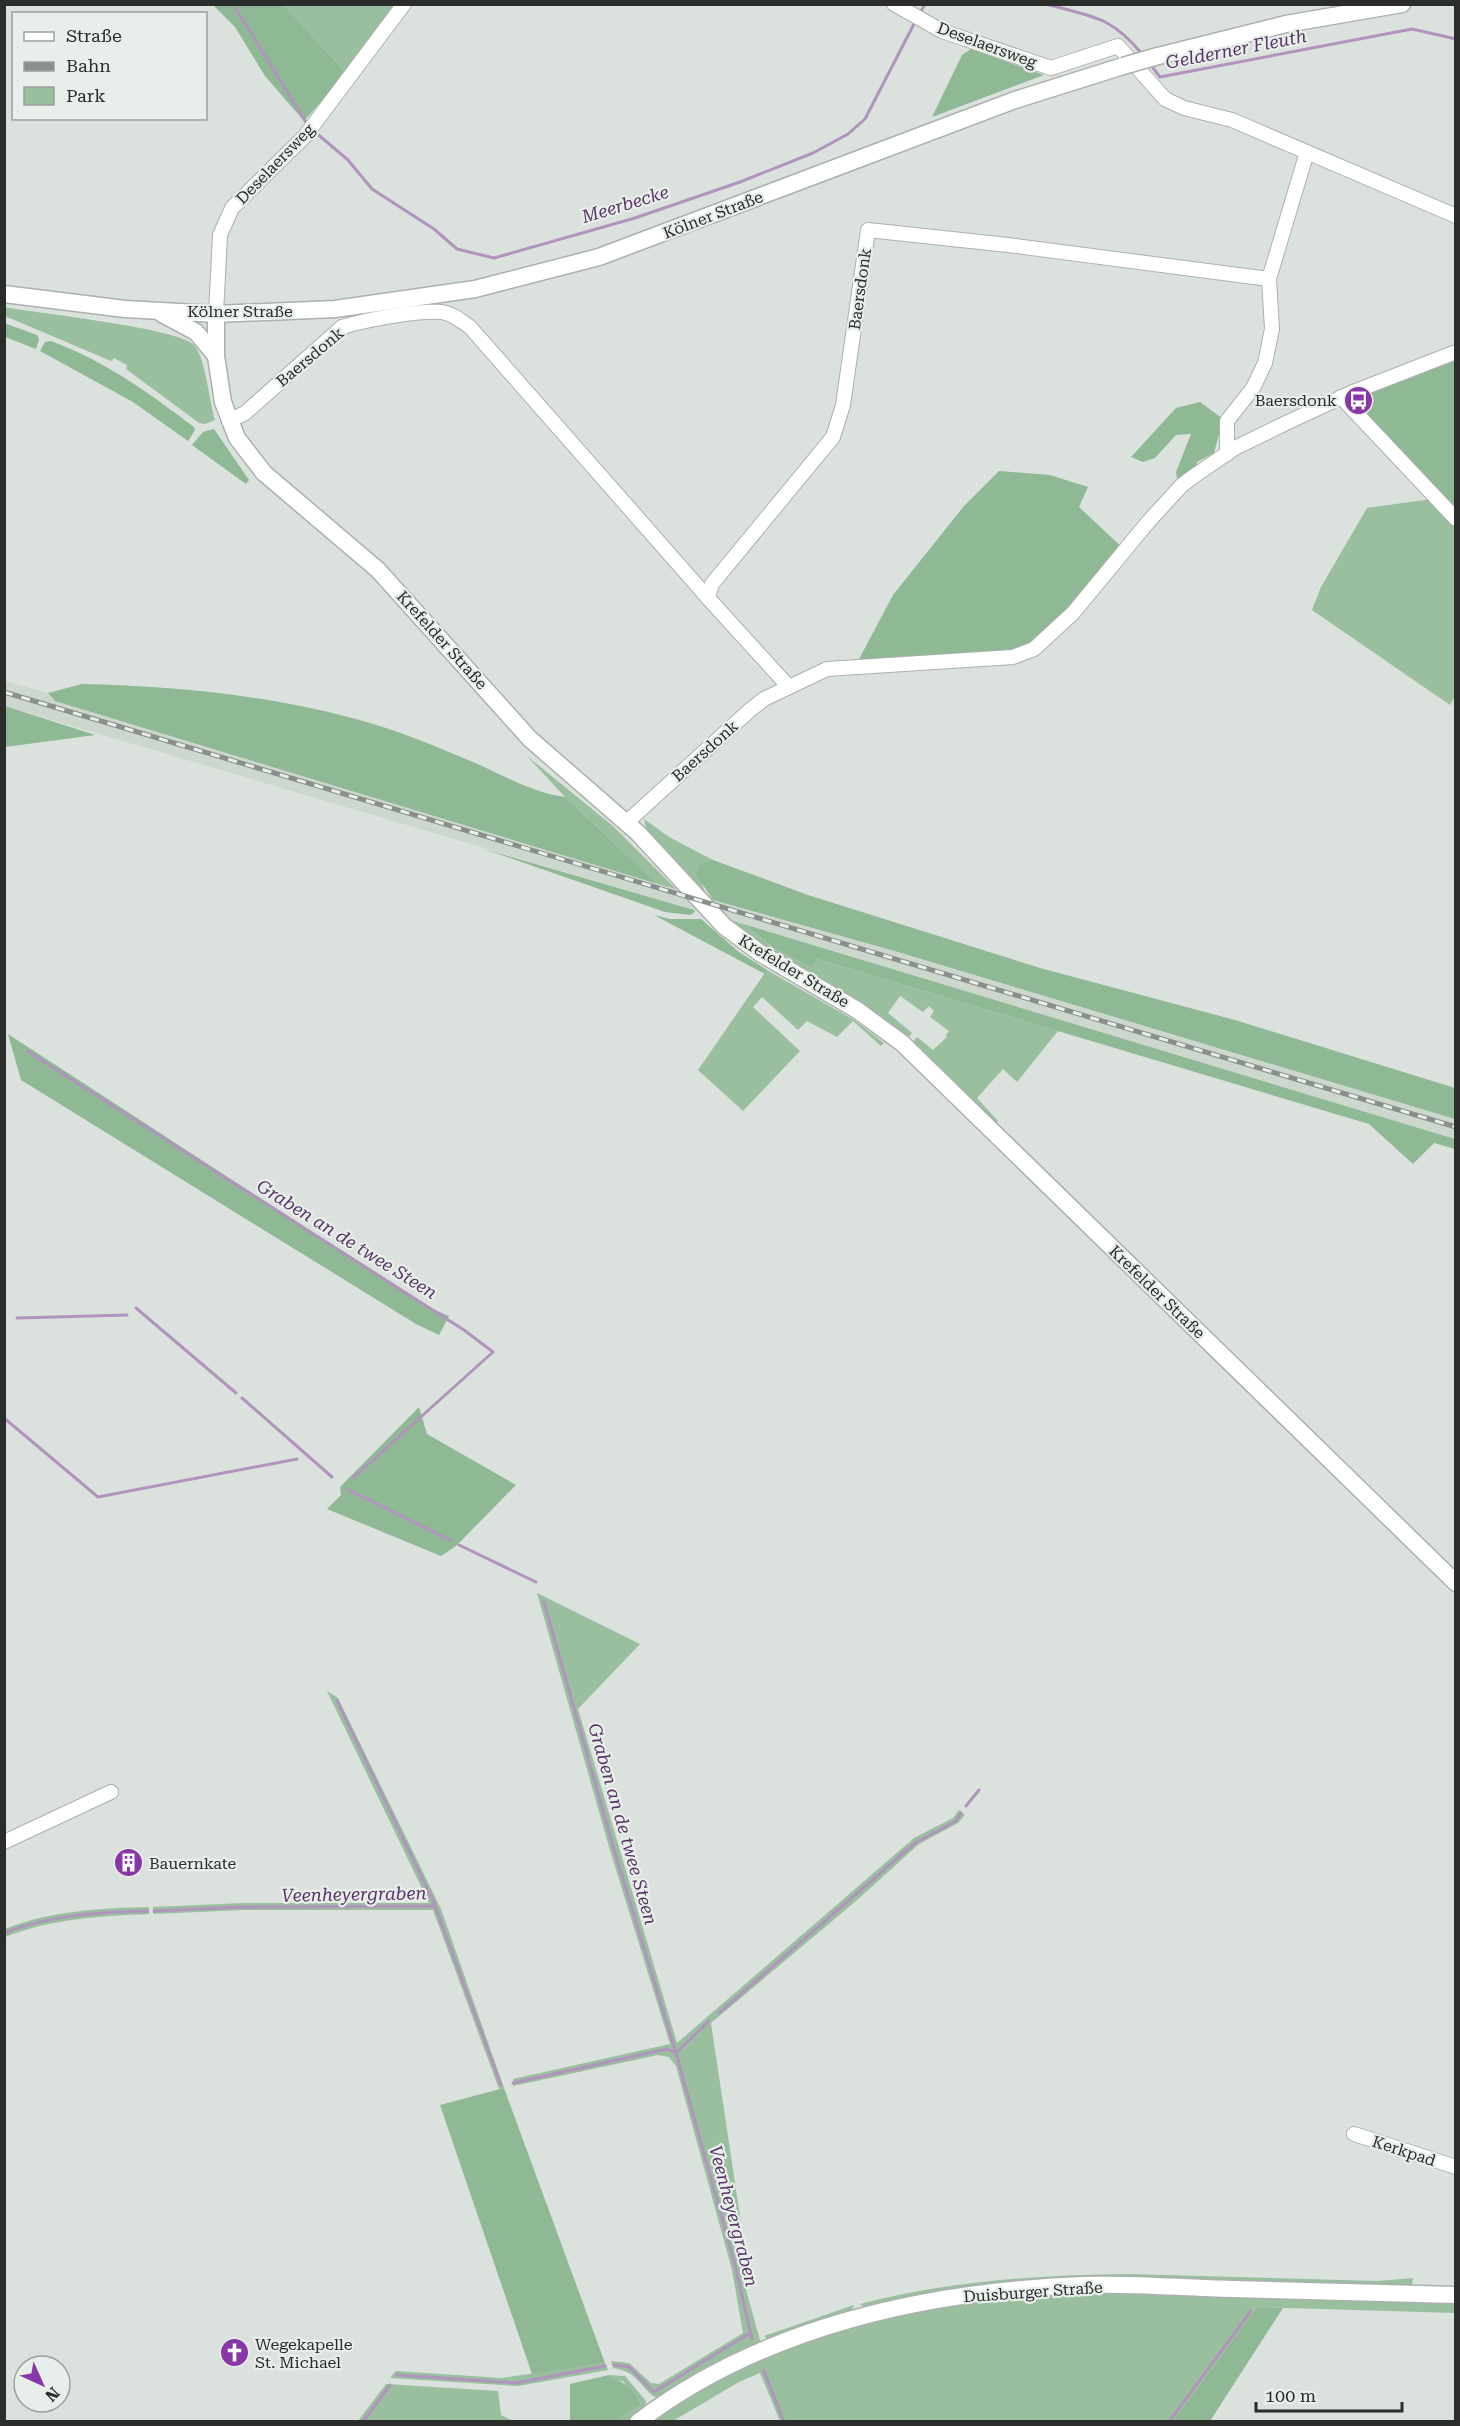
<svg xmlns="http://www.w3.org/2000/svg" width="1460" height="2426" font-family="'Roboto Serif',serif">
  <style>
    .built { fill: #ccd8cd }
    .green { fill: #99bf9f }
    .forest { fill: #8fb895 }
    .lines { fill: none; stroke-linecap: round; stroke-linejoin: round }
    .stream { stroke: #b194bd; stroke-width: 3 }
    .minor-casing { stroke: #abb1ac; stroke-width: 16 }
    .major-casing { stroke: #abb1ac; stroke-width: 19 }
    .minor { stroke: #fff; stroke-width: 14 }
    .major { stroke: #fff; stroke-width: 16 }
    .rail-casing { stroke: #8b8f8c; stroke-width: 5 }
    .rail { stroke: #e8eee9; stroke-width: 3; stroke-dasharray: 9; stroke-linecap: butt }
    .major-bridge-casing { stroke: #abb1ac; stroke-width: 19; stroke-linecap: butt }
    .major-bridge { stroke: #fff; stroke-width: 16 }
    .labels { text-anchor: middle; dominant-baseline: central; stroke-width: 4.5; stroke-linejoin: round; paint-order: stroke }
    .street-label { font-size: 16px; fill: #2b2d2b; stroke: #e8eee9 }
    .poi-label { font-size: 16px; fill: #2b2d2b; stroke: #e8eee9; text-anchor: start }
    .water-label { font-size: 18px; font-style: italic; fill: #593369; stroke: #e8eee9 }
  </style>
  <rect width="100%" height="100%" fill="#dbe1dc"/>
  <polygon class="built" points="4,681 48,693 55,701 653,882 898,952 1455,1119 1455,1139 694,910 5,706"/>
  <g class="green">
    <polygon points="284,5 402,5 346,73"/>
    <path d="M4,307C36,313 178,328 194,345C206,359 209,401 215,420L205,424L199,423L126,369L127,365L114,358L111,361L5,316Z"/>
    <polygon points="1432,499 1455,525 1455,696 1450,705 1312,610 1321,587 1367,508"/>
    <polygon points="527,756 614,827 676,889 658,884 565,797"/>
    <polygon points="644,819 669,837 713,860 698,868 704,890 713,900 706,898 647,832"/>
    <polygon points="727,919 743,924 774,948 812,968 817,959 1058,1031 1017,1082 1003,1069 977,1098 998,1121 994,1123 912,1043 917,1037 933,1050 947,1037 946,1035 949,1031 930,1017 934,1011 929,1006 923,1012 900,996 888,1013 912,1033 908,1038 772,953"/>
    <polygon points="767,970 854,1020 884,1043 881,1046 853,1021 837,1037 807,1021 798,1030 762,997 753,1007 800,1051 743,1111 698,1070"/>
    <path d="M537,1593L640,1644L578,1709L677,2043L914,1838L953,1818L959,1810L965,1815L958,1823L919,1844L856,1901L711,2023L741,2223L728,2224L761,2344L661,2400C639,2391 643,2373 613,2368L611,2361L629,2363L651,2383L659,2384L743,2333L732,2270L676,2066L669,2057L658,2055L513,2086V2079L670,2044L609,1847Z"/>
    <polygon points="327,1691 338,1698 441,1909 504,2088 499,2089 433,1910 244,1910 153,1914 153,1907 244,1903 429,1903"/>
    <path d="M149,1907V1914C100,1916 51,1919 5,1937V1929C50,1911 100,1908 149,1907Z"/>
    <path d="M1128,2274L1377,2281L1413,2278L1411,2288L1129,2281L867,2309L860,2304C948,2281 1037,2275 1128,2274Z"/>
    <path d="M1114,2292L1455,2299V2313L1257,2307L1173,2421H780L760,2373L739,2382L673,2421L647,2422C681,2401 716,2377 753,2360C863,2309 994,2295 1114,2292Z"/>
    <polygon points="854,2305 850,2314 770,2341 764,2336"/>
    <polygon points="605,2363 608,2370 518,2386 390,2378 396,2371 501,2378"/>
    <polygon points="609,2375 625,2376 646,2401 645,2410 630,2421 617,2421 641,2404 623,2381 612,2381"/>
    <polygon points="386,2384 498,2391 501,2415 513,2421 358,2421"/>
  </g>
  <g class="forest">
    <polygon points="213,5 284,5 346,73 304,121 265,76 235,27"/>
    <polygon points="971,49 1044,75 932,117 962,55"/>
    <polygon points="4,323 37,335 39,339 36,349 5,337"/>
    <path d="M51,341C105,361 149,393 194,427L195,430L188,441L133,402L40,351L45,342Z"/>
    <polygon points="1455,355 1455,514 1343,399"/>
    <polygon points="1200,402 1223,419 1214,453 1197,462 1195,472 1178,484 1176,472 1191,434 1176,435 1155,458 1143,462 1131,457 1176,408"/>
    <polygon points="214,429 249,480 246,484 192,445 203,432"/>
    <polygon points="999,471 1050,475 1088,487 1079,507 1126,551 1073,611 1013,656 857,663 893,595 964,506"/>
    <path d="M82,684C177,686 278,696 370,723C407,734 445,750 480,765C508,778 535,793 565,797L658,884L55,701L48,693Z"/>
    <polygon points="5,706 95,735 5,747"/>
    <polygon points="484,849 694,910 695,912 690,915 665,912"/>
    <polygon points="713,860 808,895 1040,968 1235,1020 1455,1088 1455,1119 898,952 713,900 696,874 700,865"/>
    <polygon points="654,915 670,919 701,919 739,952 767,970 765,974"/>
    <polygon points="743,924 1455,1139 1455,1149 1434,1143 1413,1164 1369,1124 817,959 812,968 774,948"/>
    <polygon points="8,1034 426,1306 449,1316 439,1335 416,1324 21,1080"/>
    <polygon points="419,1407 427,1434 516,1485 456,1546 441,1556 327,1509 341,1495 340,1487"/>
    <polygon points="504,2088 605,2363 532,2374 440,2105"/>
    <polygon points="1257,2307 1283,2308 1210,2421 1173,2421"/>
    <path d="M609,2375L612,2380C628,2381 632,2391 641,2404L617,2421H570V2384Z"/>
  </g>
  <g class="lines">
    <g class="stream">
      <polyline points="233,4 307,124"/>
      <path d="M1046,4C1092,17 1110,15 1142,54"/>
      <polyline points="920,13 925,4"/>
      <polyline points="1150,64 1160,77 1412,29 1456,39"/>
      <polyline points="315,132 348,160 372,189 434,229 457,249 494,258 635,218 740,182 813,153 848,134 865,119 915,22"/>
      <polyline points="27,1051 464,1330 493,1352 353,1478"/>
      <polyline points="136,1308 236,1393"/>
      <polyline points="17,1318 127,1315"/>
      <polyline points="242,1398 332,1477"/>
      <polyline points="4,1418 98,1497 297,1459"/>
      <polyline points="347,1489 450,1540"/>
      <polyline points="459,1545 536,1582"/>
      <polyline points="544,1602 613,1846 676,2053"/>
      <polyline points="337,1701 435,1905"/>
      <polyline points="966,1806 979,1790"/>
      <polyline points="154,1911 243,1907 435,1906 501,2085"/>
      <path d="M4,1933C50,1915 100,1912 148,1911"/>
      <polyline points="719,2013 915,1843 956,1821 961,1813"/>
      <polyline points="676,2053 709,2021"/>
      <polyline points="513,2083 667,2049 676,2053 734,2261 752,2339"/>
      <polyline points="614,2365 629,2367 654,2392 750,2333"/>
      <polyline points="764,2371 784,2422"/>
      <polyline points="397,2375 516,2383 605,2366"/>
      <polyline points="363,2422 390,2385"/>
      <polyline points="1169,2422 1251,2311"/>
    </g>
    <defs>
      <g id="minor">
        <polyline points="894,4 942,31 1051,68 1118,46 1165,99 1184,108 1232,120 1456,216"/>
        <polyline points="216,314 220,235 232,208 305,136 404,4"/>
        <polyline points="1341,397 1456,519"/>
        <path d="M229,421L245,413L342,327C365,320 417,310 441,312C452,313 461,321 470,327L708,598"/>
        <polyline points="1227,454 1227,421 1253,388 1265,363 1272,329 1269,279 1307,152"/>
        <polyline points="789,687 708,598 712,584 833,437 843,405 868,230 1008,245 1269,279"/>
        <polyline points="627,822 750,710 764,699 827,669 1013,657 1034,649 1073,613 1149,521 1182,485 1197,474 1235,448 1286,423 1353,392 1456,352"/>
        <polyline points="4,1842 111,1792"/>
        <polyline points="1354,2134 1456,2167"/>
      </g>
      <g id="major">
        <polyline points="1158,56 1286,24 1402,4"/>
        <polyline points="4,294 125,309 216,314 335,309 475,289 599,257 1015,100 1123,66"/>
        <polyline points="162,314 196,332 216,356"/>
        <polyline points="216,314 216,356 223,402 237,438 264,473 378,570 530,739 638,833 724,926 760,953 857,1010 902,1043 1456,1583"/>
        <path d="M638,2422C764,2326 928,2291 1083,2285C1133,2283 1183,2288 1233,2289C1307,2291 1381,2293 1456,2295"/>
      </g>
    </defs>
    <use href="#minor" class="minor-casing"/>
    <use href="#major" class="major-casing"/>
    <use href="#minor" class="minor"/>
    <use href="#major" class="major"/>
    <defs>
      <polyline id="rail" points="4,692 1456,1127"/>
    </defs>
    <use href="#rail" class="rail-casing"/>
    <use href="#rail" class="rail"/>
    <defs>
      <polyline id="major-bridge" points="1123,66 1158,56"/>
    </defs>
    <use href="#major-bridge" class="major-bridge-casing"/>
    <use href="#major-bridge" class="major-bridge"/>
  </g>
  <defs>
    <symbol id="bus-disc" viewBox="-11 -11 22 22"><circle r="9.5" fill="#8837a6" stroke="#e8eee9"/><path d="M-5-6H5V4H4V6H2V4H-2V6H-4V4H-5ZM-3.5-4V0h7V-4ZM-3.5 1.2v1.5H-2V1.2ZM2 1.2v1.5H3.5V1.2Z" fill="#fff"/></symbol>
    <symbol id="building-disc" viewBox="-11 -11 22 22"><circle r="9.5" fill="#8837a6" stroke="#e8eee9"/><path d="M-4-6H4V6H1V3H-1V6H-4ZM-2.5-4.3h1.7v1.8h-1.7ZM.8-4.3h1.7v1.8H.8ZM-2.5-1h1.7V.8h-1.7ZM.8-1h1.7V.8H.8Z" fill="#fff"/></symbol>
    <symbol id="church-disc" viewBox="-11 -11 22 22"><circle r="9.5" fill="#8837a6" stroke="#e8eee9"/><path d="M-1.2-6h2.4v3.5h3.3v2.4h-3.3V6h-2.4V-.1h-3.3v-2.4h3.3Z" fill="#fff"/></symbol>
  </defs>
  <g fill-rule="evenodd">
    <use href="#bus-disc" x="1342" y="384" width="33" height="33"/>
    <use href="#building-disc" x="112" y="1846" width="33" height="33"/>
    <use href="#church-disc" x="218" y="2336" width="33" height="33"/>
  </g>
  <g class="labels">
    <g class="street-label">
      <text transform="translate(987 45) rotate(20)">Deselaersweg</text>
      <text transform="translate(275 164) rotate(-46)">Deselaersweg</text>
      <text transform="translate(713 215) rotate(-21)">Kölner Straße</text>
      <text transform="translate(860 289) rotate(-82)">Baersdonk</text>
      <text x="240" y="311">Kölner Straße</text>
      <text transform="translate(310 357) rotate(-40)">Baersdonk</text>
      <text transform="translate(442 640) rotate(48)">Krefelder Straße</text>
      <text transform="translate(705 751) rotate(-42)">Baersdonk</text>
      <text transform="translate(794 971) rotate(31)">Krefelder Straße</text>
      <text transform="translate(1157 1292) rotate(44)">Krefelder Straße</text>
      <text transform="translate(1404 2151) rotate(18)">Kerkpad</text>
      <text transform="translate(1033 2292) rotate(-4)">Duisburger Straße</text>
    </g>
    <g class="poi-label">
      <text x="1337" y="400" text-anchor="end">Baersdonk</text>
      <text x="149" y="1863">Bauernkate</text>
      <text x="255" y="2344">Wegekapelle<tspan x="255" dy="18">St. Michael</tspan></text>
    </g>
    <g class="water-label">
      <text transform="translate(1236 49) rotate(-11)">Gelderner Fleuth</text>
      <text transform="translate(625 204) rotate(-17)">Meerbecke</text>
      <text transform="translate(347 1239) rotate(32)">Graben an de twee Steen</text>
      <text transform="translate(623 1824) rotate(74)">Graben an de twee Steen</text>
      <text transform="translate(354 1894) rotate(-1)">Veenheyergraben</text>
      <text transform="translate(734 2216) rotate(75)">Veenheyergraben</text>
    </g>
  </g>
  <rect width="1460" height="2426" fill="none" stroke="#2b2d2b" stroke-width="12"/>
  <rect x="12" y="12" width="195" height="108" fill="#e8eee9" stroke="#9ca19d" stroke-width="1.5"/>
  <rect x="24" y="32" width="30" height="9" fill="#ffffff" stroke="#9ca19d" stroke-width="1.5"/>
  <text x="66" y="42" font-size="18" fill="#2b2d2b">Straße</text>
  <rect x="24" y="62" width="30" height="9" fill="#8b8f8c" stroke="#9ca19d" stroke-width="1.5"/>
  <text x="66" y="72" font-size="18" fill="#2b2d2b">Bahn</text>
  <rect x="24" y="87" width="30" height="18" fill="#99bf9f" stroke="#9ca19d" stroke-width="1.5"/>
  <text x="66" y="102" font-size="18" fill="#2b2d2b">Park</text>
  <g transform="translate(42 2384) rotate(135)"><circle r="28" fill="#e8eee9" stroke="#9ca19d" stroke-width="1.5"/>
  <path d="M0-4.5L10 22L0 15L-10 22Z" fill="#8837a6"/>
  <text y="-9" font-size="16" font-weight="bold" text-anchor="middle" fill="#2b2d2b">N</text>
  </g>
  <path d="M1256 2402v9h146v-9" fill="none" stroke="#2b2d2b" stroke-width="3"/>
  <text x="1265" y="2402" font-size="18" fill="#2b2d2b" stroke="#e8eee9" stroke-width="4.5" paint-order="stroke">100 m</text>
</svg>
